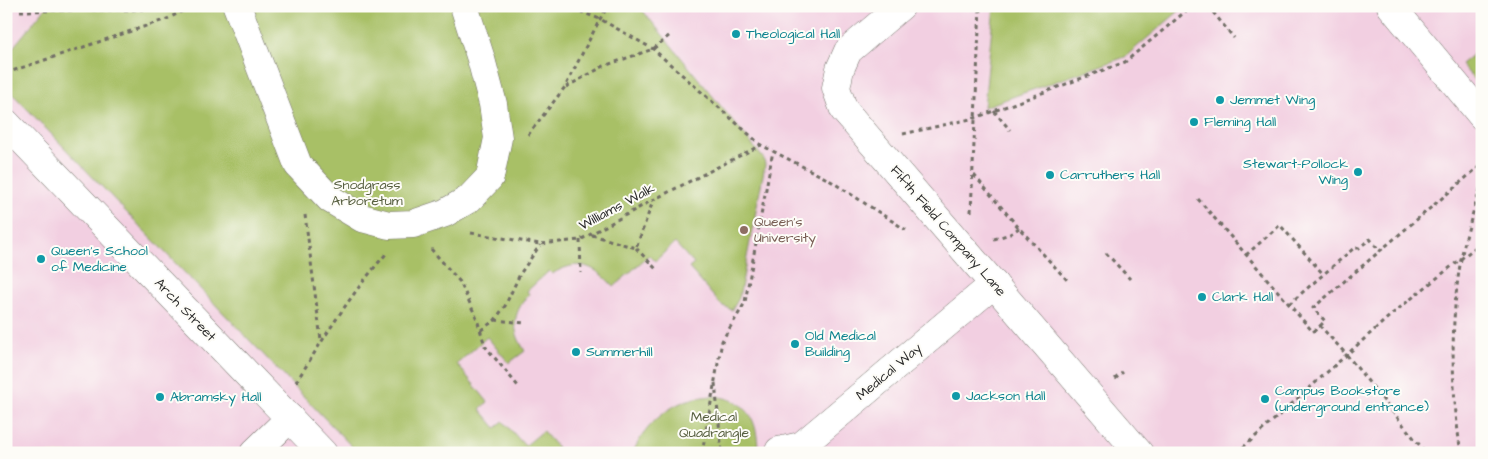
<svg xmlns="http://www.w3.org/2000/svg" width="1488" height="459" font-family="'Architects Daughter',sans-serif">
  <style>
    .built { fill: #f2cfe1 }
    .green { fill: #a8c066; stroke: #6a7648 }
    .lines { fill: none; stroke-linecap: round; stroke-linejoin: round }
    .minor-casing { stroke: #716e66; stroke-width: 29 }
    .path { stroke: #716e66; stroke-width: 3; stroke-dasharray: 4 4; stroke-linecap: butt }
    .minor { stroke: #fff; stroke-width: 28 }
    .culture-dot { fill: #0f9aa8; stroke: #fdfcf7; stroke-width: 2 }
    .education-dot { fill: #8d6e63; stroke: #fdfcf7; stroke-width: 2 }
    .labels { text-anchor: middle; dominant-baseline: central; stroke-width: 4; stroke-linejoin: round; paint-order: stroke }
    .culture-label { font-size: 14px; fill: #0d838f; stroke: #fdfcf7; text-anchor: start }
    .park-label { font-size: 14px; fill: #575f40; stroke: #fdfcf7 }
    .street-label { font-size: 14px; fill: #2b2b2b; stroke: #fdfcf7 }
    .education-label { font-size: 14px; fill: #785e54; stroke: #fdfcf7; text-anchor: start }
  </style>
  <rect width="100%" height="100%" fill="#fdfcf7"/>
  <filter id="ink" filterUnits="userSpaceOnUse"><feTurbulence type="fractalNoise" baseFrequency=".02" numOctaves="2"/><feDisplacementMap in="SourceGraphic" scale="10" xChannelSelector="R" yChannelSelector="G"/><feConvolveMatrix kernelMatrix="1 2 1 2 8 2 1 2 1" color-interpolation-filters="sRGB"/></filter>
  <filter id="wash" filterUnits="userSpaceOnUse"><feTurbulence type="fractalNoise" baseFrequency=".0096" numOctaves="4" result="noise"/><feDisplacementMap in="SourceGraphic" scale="20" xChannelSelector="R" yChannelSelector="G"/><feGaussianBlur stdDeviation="1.12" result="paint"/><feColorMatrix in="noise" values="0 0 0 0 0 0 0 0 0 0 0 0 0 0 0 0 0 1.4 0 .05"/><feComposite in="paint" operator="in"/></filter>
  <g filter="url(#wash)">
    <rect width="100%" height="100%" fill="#f3ead3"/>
    <rect class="built" x="6" y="6" width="1476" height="447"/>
    <g class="green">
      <path d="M47,6H639L764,159L765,165L739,298L732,310L721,305L689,268L694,264L675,243L655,261L649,255L614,287C594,265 579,258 552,274L549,271L527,291L529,294C512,314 511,329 525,351L509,363L487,337L457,364L488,402L480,409L496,428L503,421L525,446L543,431L562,453H358L6,87V56Z"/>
      <polygon points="994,6 1185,6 1125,57 984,107"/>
      <polygon points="1482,47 1482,89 1461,64"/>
      <path d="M712,396C748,399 758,419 758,453H633C642,429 667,405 692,399C698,397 705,397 712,396Z"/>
    </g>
  </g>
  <g filter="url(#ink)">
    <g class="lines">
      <defs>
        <g id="minor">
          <polyline points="237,6 298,165 330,199 362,218 389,225 413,224 445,213 469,199 490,177 498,138 493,104 481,59 464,6"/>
          <polyline points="901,6 848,51 840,69 836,88 844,110 1139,453"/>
          <polyline points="1391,6 1482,116"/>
          <polyline points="6,123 323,453"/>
          <polyline points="779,451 801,446 994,284"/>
          <polyline points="254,453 290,418"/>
        </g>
      </defs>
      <use href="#minor" class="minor-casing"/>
      <g class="path">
        <polyline points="565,6 600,19 653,49 761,145 829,180 906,230"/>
        <polyline points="1208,6 1234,38"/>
        <polyline points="20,11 184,9"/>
        <polyline points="6,73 167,19 192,6"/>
        <polyline points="566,87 604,66 653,49 670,35"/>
        <polyline points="994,111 1010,130"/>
        <polyline points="903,134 975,118 1125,62 1192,6"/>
        <polyline points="528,135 565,87 600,19 608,6"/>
        <polyline points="974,175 1019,228 1068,281"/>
        <polyline points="1198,199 1313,332 1320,326 1346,354 1426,453"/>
        <polyline points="971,212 980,6"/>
        <polyline points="305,215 321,340"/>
        <polyline points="471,233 540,244 580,240 653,200 761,145"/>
        <polyline points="592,235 636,248 653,201"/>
        <polyline points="994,239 1010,234 1019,228"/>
        <polyline points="580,240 581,273"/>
        <polyline points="636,248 657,270"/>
        <polyline points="431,249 460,282 477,319 485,346 518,386"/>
        <polyline points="1106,253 1130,279"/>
        <polyline points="1246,255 1280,225 1323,274"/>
        <polyline points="1289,304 1354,248 1359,248 1370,239 1380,251"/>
        <polyline points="495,320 525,323"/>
        <polyline points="1320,326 1325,321 1313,308 1482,164"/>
        <polyline points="481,330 495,320 505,306 520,274 540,245"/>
        <polyline points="1115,379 1123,372"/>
        <path d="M296,382C324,338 351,293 386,254"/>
        <polyline points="715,383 722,453"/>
        <path d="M702,453L722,341C729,328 738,316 745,302L773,151"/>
        <polyline points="1237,453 1392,314 1482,242"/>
        <path d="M1461,453C1451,391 1450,321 1461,259C1466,233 1475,207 1482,182"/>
      </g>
      <use href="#minor" class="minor"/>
    </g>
  </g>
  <g class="culture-dot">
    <circle cx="736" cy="34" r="5"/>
    <circle cx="1220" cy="100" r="5"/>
    <circle cx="1194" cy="122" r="5"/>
    <circle cx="1358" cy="172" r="5"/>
    <circle cx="1050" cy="175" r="5"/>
    <circle cx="41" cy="259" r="5"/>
    <circle cx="1202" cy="297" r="5"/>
    <circle cx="795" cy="344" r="5"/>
    <circle cx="576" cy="352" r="5"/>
    <circle cx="956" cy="396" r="5"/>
    <circle cx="160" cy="397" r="5"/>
    <circle cx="1265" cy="399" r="5"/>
  </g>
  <circle class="education-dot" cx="744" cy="230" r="5"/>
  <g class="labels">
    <g class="culture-label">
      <text x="746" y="34">Theological Hall</text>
      <text x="1230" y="100">Jemmet Wing</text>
      <text x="1204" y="122">Fleming Hall</text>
      <text x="1348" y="164" text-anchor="end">Stewart-Pollock<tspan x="1348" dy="16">Wing</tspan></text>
      <text x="1060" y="175">Carruthers Hall</text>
      <text x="51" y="251">Queen's School<tspan x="51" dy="16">of Medicine</tspan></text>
      <text x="1212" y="297">Clark Hall</text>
      <text x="805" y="336">Old Medical<tspan x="805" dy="16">Building</tspan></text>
      <text x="586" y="352">Summerhill</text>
      <text x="1275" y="391">Campus Bookstore<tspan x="1275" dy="16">(underground entrance)</tspan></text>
      <text x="966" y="396">Jackson Hall</text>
      <text x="170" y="397">Abramsky Hall</text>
    </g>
    <g class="park-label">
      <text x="367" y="185">Snodgrass<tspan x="367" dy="16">Arboretum</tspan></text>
      <text x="714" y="417">Medical<tspan x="714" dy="16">Quadrangle</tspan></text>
    </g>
    <g class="street-label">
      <text transform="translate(617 207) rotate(-28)">Williams Walk</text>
      <text transform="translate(948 231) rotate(49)">Fifth Field Company Lane</text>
      <text transform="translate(185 310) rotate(46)">Arch Street</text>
      <text transform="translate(889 372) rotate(-40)">Medical Way</text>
    </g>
    <g class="education-label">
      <text x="754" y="222">Queen's<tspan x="754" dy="16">University</tspan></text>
    </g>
  </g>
  <rect width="1488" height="459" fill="none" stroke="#fdfcf7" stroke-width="25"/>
</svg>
